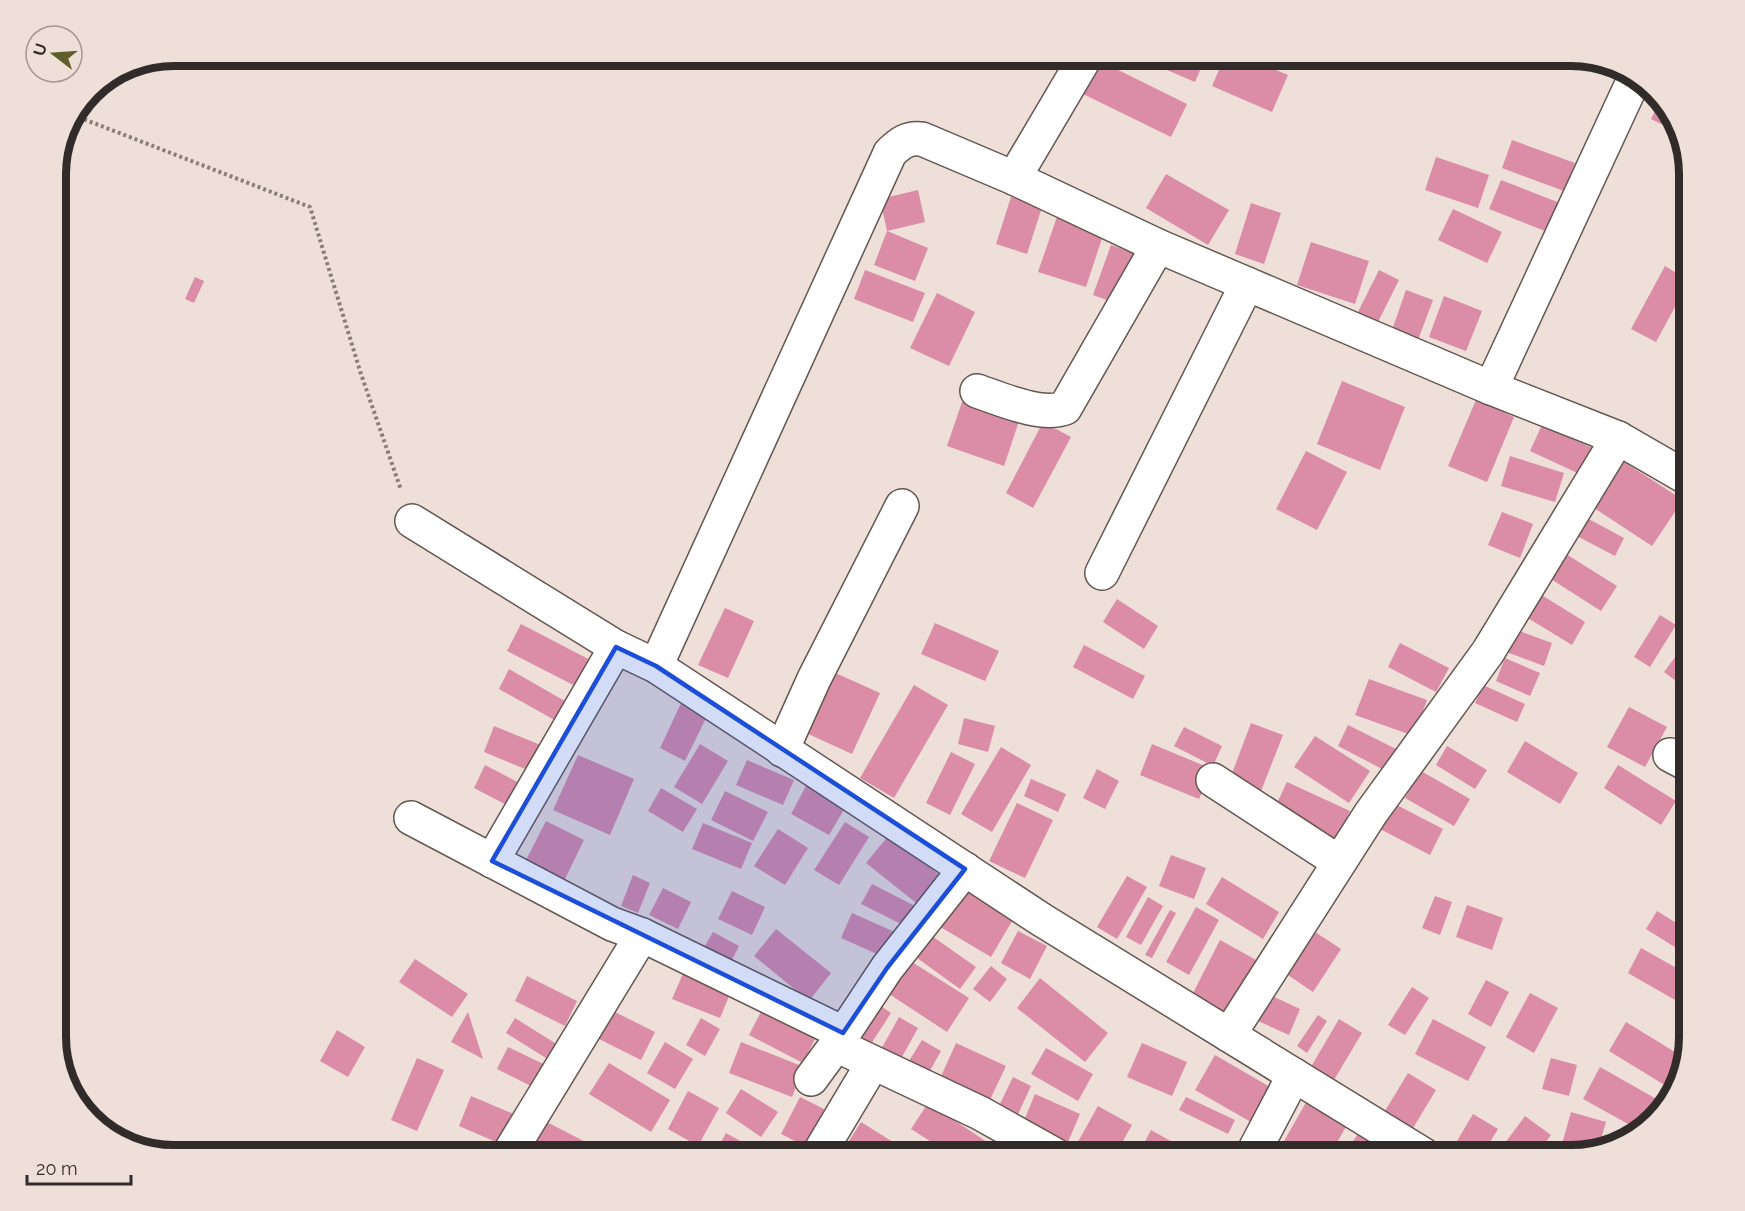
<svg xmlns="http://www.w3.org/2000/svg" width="1745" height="1211" font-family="Raleway,sans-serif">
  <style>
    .building { fill: #db8ca6 }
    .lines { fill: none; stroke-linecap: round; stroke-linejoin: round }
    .minor-casing { stroke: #635751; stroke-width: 36 }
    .path { stroke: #877e79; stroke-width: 4; stroke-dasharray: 3 3; stroke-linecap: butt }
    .minor { stroke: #fff; stroke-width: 33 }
    .marked { fill: #1d4ed8; fill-opacity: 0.2; stroke: #1d4ed8; stroke-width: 4.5; stroke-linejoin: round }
    .rim { fill: none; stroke: #312c29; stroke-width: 8 }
  </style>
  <rect width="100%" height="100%" fill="#eedfd8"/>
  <g class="building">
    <polygon points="1134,56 1206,56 1195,82"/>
    <polygon points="1225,56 1242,56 1288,75 1272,112 1212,86"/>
    <polygon points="1096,59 1187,104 1171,137 1079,92"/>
    <polygon points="1660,101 1674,115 1679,133 1651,119"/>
    <polygon points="1512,140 1575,163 1564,191 1502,168"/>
    <polygon points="1436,157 1489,175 1478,208 1425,190"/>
    <polygon points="1166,174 1229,210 1208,245 1146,208"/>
    <polygon points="1501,180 1565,205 1553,234 1489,209"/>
    <polygon points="918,190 925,222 887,231 880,199"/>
    <polygon points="1011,197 1042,207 1027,254 996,244"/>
    <polygon points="1251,203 1281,213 1264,264 1235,254"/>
    <polygon points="1453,209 1502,232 1487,263 1438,240"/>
    <polygon points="1059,211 1106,226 1086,287 1038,272"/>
    <polygon points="887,231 928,248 915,281 874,265"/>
    <polygon points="1311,242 1369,261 1355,304 1297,285"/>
    <polygon points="1111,245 1139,255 1121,305 1093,295"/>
    <polygon points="1665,266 1689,281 1656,342 1631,329"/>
    <polygon points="865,270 925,293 913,322 854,299"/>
    <polygon points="1379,270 1399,280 1375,328 1355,318"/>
    <polygon points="195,277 204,281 194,303 185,299"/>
    <polygon points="1406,290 1433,300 1418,340 1392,330"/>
    <polygon points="937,293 975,312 949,366 910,348"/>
    <polygon points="1444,296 1482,311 1466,351 1429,337"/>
    <polygon points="1342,381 1405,407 1380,470 1317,444"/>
    <polygon points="963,399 1020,418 1004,466 947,446"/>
    <polygon points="1476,400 1514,417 1487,482 1448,466"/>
    <polygon points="1043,422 1071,437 1033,508 1006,493"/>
    <polygon points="1542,425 1599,451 1586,477 1530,451"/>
    <polygon points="1306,451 1347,472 1317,530 1276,509"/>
    <polygon points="1510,456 1564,473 1555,502 1501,486"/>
    <polygon points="1615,456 1683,500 1652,546 1585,502"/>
    <polygon points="1502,512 1533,524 1520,558 1488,545"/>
    <polygon points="1585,517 1624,538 1615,556 1575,535"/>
    <polygon points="1558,549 1617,586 1601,611 1543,574"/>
    <polygon points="1532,589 1585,622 1572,645 1518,612"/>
    <polygon points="1117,599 1158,626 1144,649 1103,622"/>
    <polygon points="725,608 754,621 728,678 698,665"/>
    <polygon points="1660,615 1676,625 1650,667 1634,657"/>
    <polygon points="935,623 999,651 985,681 921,654"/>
    <polygon points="521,624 596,663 583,690 507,651"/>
    <polygon points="1506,626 1552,643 1544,666 1498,649"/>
    <polygon points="1688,640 1689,688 1688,690 1664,672"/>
    <polygon points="1400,643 1449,668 1436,692 1388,667"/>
    <polygon points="1084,645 1145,676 1133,699 1073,667"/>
    <polygon points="1505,658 1540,673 1530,696 1496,681"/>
    <polygon points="509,669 577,708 567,727 499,689"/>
    <polygon points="831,671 880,693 852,754 804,732"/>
    <polygon points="1369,679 1427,700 1414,736 1355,715"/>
    <polygon points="914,685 948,705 894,798 860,778"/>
    <polygon points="1483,685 1525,704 1517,722 1475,703"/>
    <polygon points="682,701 708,714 685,761 660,748"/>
    <polygon points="1629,707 1667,727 1645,767 1607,747"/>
    <polygon points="964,718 995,726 988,752 958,744"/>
    <polygon points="1251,723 1283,735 1259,796 1228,784"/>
    <polygon points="1348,725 1398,750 1388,772 1338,746"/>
    <polygon points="494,726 548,748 537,774 484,752"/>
    <polygon points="1184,727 1222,746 1213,766 1174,746"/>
    <polygon points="1315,736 1370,771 1349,803 1294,767"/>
    <polygon points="1525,741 1578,773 1560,804 1507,772"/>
    <polygon points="700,744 728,761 702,804 674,787"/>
    <polygon points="1152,744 1212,769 1199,799 1140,775"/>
    <polygon points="1447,746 1487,770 1475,789 1436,765"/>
    <polygon points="1001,747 1031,765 992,832 961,814"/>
    <polygon points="951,752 975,764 950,815 926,803"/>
    <polygon points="578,755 634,779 610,835 553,810"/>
    <polygon points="747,760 794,780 783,805 736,785"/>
    <polygon points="485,765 529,788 518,811 474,788"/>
    <polygon points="1618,765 1676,801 1661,825 1604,788"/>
    <polygon points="1097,769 1119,781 1105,809 1083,798"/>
    <polygon points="1421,771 1470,799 1454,826 1405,798"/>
    <polygon points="1031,779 1066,794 1058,812 1024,796"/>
    <polygon points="1287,782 1350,811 1334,846 1271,816"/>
    <polygon points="807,784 846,806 829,835 791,814"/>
    <polygon points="661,788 697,809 683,832 648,811"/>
    <polygon points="725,791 768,812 753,841 711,820"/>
    <polygon points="1017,803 1053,820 1025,878 989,861"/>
    <polygon points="1393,803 1443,829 1430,855 1380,829"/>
    <polygon points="546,821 584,840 564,881 525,862"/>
    <polygon points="845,822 869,837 839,885 814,870"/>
    <polygon points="703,823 752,843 741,869 692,849"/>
    <polygon points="778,829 808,848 785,885 754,866"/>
    <polygon points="889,835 948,882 925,910 866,863"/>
    <polygon points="1171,855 1206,868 1194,899 1159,886"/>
    <polygon points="633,875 650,883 638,913 621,906"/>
    <polygon points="1127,876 1147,887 1117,939 1097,927"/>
    <polygon points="1222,877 1279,912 1263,939 1206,904"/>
    <polygon points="872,884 917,907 907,927 861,904"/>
    <polygon points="961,884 1015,916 991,957 937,925"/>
    <polygon points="663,888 691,902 678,929 649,915"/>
    <polygon points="732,891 765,907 752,935 718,919"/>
    <polygon points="1435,896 1452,902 1440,935 1422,928"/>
    <polygon points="1148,897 1163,906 1141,945 1126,937"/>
    <polygon points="1467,905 1503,918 1492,950 1456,937"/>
    <polygon points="1196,907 1219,920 1189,975 1166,962"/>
    <polygon points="1170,910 1176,913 1152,958 1145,955"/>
    <polygon points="1657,911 1689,931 1689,956 1646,929"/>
    <polygon points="852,913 897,933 886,958 841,938"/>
    <polygon points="1306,926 1341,949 1313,992 1279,969"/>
    <polygon points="776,929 831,973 809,1001 754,956"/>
    <polygon points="1018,931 1047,946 1030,979 1001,963"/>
    <polygon points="713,932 739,946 727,970 700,954"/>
    <polygon points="929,934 976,967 960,989 913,955"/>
    <polygon points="1220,940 1258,961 1228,1019 1190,999"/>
    <polygon points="1641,948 1689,975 1689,1008 1628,973"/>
    <polygon points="904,957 969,998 947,1032 883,990"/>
    <polygon points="415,959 468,994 452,1017 399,982"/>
    <polygon points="991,966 1007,979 990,1002 973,989"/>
    <polygon points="685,969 732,989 720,1018 672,999"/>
    <polygon points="527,976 577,1001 565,1026 515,1001"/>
    <polygon points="1040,978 1108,1033 1085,1062 1017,1008"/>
    <polygon points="1486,980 1509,992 1491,1027 1468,1014"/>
    <polygon points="1412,987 1429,998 1405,1035 1388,1025"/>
    <polygon points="1530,993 1558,1008 1534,1053 1506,1037"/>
    <polygon points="1270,995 1300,1009 1289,1035 1258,1021"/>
    <polygon points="875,1002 891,1013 869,1047 853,1038"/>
    <polygon points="765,1004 819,1031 803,1063 749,1035"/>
    <polygon points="605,1007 655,1032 641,1060 591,1035"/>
    <polygon points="468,1012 483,1059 451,1042"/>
    <polygon points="1318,1015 1327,1021 1307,1053 1297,1046"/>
    <polygon points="899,1017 918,1028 898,1064 879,1053"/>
    <polygon points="515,1018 558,1045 549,1060 506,1033"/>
    <polygon points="701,1018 720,1029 705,1056 686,1045"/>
    <polygon points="1339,1019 1362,1033 1331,1085 1308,1072"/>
    <polygon points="1433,1019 1486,1047 1468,1081 1415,1054"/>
    <polygon points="1626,1022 1683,1057 1676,1081 1671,1089 1609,1051"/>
    <polygon points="337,1030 365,1047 348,1077 320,1061"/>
    <polygon points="922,1040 941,1051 927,1076 907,1064"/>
    <polygon points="665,1042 693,1059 675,1089 647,1073"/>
    <polygon points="741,1042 804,1067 792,1097 729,1073"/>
    <polygon points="956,1043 1006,1066 988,1104 939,1081"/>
    <polygon points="1142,1043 1187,1062 1172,1096 1127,1077"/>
    <polygon points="508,1047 554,1069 543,1092 497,1069"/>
    <polygon points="1046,1048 1093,1074 1078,1101 1031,1074"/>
    <polygon points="1215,1055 1270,1087 1251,1122 1195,1090"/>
    <polygon points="417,1058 444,1070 417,1131 391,1120"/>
    <polygon points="1551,1058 1577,1065 1569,1096 1542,1089"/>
    <polygon points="609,1063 670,1100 651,1132 589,1094"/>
    <polygon points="1600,1067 1660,1101 1648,1122 1639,1130 1583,1099"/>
    <polygon points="1408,1073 1436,1090 1413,1128 1385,1111"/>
    <polygon points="1013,1077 1031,1086 1018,1114 999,1106"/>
    <polygon points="741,1089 778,1112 761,1137 726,1113"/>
    <polygon points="688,1091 719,1108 698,1146 668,1129"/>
    <polygon points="1035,1094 1080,1114 1068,1142 1023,1123"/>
    <polygon points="471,1096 516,1115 503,1145 459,1126"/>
    <polygon points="800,1097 834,1114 815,1151 781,1134"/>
    <polygon points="1186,1097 1235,1120 1228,1134 1179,1110"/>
    <polygon points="1308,1099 1348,1123 1330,1155 1293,1155 1280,1148"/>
    <polygon points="928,1103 990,1144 983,1155 952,1155 911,1129"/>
    <polygon points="1098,1106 1132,1125 1115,1155 1085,1155 1074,1149"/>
    <polygon points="1571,1112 1606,1122 1598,1149 1588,1152 1562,1144"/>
    <polygon points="1473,1114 1498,1129 1482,1155 1469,1155 1454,1146"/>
    <polygon points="1525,1116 1551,1135 1536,1155 1496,1155"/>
    <polygon points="541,1119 601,1150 598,1155 522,1155"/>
    <polygon points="861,1122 912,1154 911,1155 847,1155 842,1152"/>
    <polygon points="1151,1130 1183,1148 1179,1155 1138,1155"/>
    <polygon points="726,1133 751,1147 746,1155 714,1155"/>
    <polygon points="1358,1134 1389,1155 1343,1155"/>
  </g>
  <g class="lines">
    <defs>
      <g id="minor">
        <polyline points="1086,56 1014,178 1158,246 1247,284 1491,388 1618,438 1689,479"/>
        <polyline points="1491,388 1636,75"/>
        <path d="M977,391C1001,399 1041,417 1065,408L1158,246"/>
        <polyline points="412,521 616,647 656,666 1042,920 1424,1155"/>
        <polyline points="1102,573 1247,284"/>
        <path d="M656,666L890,153C900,143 908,137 922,139L1014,178"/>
        <polyline points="782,750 814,679 902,506"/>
        <polyline points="1670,755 1689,765"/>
        <polyline points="1213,780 1339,862"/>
        <polyline points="411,818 612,924 642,935 843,1033"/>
        <polyline points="492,861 616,647"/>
        <polyline points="965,869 887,968 836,1045 980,1113 1055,1155"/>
        <polyline points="1229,1035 1371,813 1488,652 1618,438"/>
        <polyline points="811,1079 836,1045"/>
        <polyline points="508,1155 642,935"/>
        <polyline points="818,1155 873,1063"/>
        <polyline points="1252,1155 1294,1075"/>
      </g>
    </defs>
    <use href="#minor" class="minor-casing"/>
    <polyline class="path" points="73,115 310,207 360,371 401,490"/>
    <use href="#minor" class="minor"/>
  </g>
  <path class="marked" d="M616,647L656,666L965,869L887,968L843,1033L492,861Z"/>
  <path d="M0 0H1745V1211H0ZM174 66H1571A108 108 0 0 1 1679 174V1037A108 108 0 0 1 1571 1145H174A108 108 0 0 1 66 1037V174A108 108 0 0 1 174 66Z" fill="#eedfd8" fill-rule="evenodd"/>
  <path class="rim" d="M174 66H1571A108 108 0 0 1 1679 174V1037A108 108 0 0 1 1571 1145H174A108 108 0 0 1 66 1037V174A108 108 0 0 1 174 66Z"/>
  <g transform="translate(54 54) rotate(287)"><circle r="28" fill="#eedfd8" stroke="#a29792" stroke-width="1.5"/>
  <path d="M0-4.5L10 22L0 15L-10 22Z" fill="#605f2c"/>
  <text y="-9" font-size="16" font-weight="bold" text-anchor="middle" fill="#312c29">U</text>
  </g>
  <path d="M27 1175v9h104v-9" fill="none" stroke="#312c29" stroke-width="3"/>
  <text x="36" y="1175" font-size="18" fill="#312c29" stroke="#eedfd8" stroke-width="4.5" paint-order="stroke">20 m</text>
</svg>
